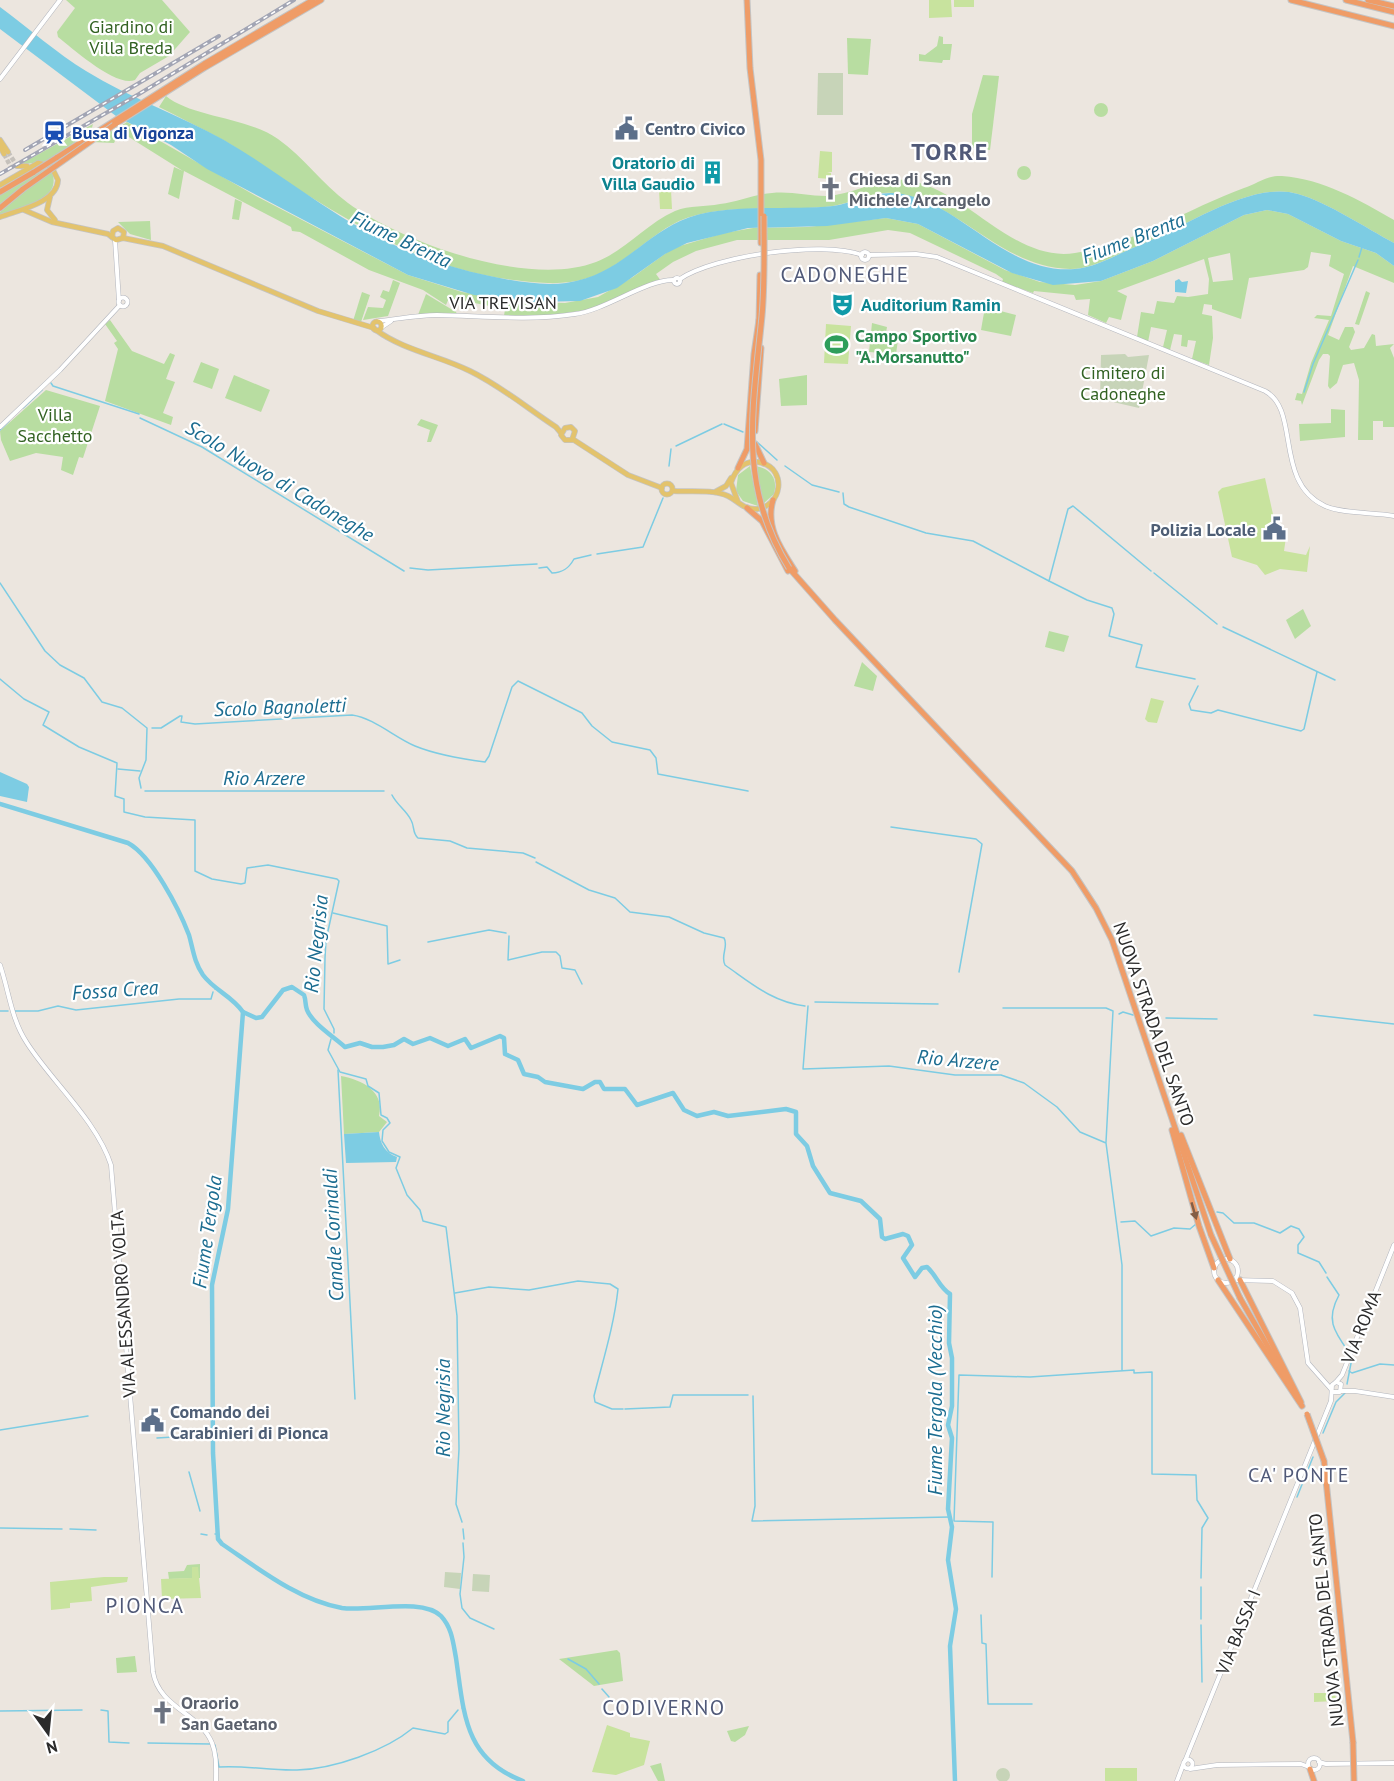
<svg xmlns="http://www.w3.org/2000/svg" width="1394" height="1781" font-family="'PT Sans',sans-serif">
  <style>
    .green { fill: #b8dda1; fill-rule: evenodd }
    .cemetery { fill: #c7d4b8 }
    .pitch { fill: #c8e39e }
    .water { fill: #7dcce3 }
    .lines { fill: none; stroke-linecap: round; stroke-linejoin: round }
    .stream { stroke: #7dcce3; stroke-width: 1.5 }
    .river { stroke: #7dcce3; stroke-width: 4.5 }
    .primary-tunnel { stroke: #c5c1bb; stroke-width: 4.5; stroke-dasharray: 4.5 2; stroke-linecap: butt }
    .secondary-casing { stroke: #b2b5bd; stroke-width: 5 }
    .primary-casing { stroke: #c4c4c4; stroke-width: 6 }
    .highway-casing { stroke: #c4c4c4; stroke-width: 7 }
    .secondary { stroke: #fff; stroke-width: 4 }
    .primary { stroke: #e3c36d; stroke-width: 4.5 }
    .highway { stroke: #ef9c67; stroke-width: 5 }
    .rail-casing { stroke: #a2a5b4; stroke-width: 4 }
    .rail { stroke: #fff; stroke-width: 1.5; stroke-dasharray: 4.5; stroke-linecap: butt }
    .highway-bridge-casing { stroke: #c4c4c4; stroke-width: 7; stroke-linecap: butt }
    .highway-bridge { stroke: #ef9c67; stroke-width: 5 }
    .oneway { fill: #835e46 }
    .labels { text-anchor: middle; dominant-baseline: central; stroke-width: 4.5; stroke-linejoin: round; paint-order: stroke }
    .park-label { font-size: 18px; fill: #326222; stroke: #fff }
    .service-label { font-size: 18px; font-weight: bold; fill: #4e5e75; stroke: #fff; text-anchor: start }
    .transit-label { font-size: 18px; font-weight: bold; fill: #164399; stroke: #fff; text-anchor: start }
    .culture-label { font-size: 18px; font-weight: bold; fill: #0d838f; stroke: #fff; text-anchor: end }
    .worship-label { font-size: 18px; font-weight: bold; fill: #5b616d; stroke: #fff; text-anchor: start }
    .street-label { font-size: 18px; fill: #2b2b2b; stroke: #fff }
    .leisure-label { font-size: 18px; font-weight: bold; fill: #27864d; stroke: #fff; text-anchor: start }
    .water-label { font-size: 20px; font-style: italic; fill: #1b6c90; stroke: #fff }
    .neighbourhood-label { font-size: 20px; letter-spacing: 1.5px; fill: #505978; stroke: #fff }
    .quarter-label { font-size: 21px; letter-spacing: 1.5px; fill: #505978; stroke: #fff }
    .district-label { font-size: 24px; font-weight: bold; letter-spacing: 1.5px; fill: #505978; stroke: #fff }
  </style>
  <rect width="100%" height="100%" fill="#ece6df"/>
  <g class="green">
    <path d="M66,0H162L190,32L169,56L140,73L135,80C117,88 73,49 58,37L57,32L75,8Z"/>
    <polygon points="939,36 943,37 943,44 952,44 950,60 943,60 942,63 919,61 919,54 925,55 937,46"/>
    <polygon points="847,38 871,39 868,75 848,74"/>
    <polygon points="983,75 999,76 990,150 972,148 972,114"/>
    <path d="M166,96C191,117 247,117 278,139C304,157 322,184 348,203C403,243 529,288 596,262C625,251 646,224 675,211C690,205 705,207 720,204C738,202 755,194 772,193C790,191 808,196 826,196C853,195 877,178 905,180C964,186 1012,263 1075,253C1134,244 1189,208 1244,188C1257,184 1267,175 1282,176C1323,179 1359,200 1394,220V243C1366,228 1327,202 1298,194C1251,180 1184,228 1140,245C1118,253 1095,269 1070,269C999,268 955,197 892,193C871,191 853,203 833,206C788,212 721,202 679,221C646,237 623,267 588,278C563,286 539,283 514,280C421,269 353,223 275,175C258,164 242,151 225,141C203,129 181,118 159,107Z"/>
    <circle cx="1101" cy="110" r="7"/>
    <path d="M127,122L256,196L408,275L462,292L525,302L565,303L598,297L633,277L673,248L724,233L753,228L808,227L886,218L918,224L1005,270L1040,282L1075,285L1101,281L1153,261L1244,215L1267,210L1288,214L1341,241L1376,253L1394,266V283L1353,266L1328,335L1339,340L1345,327H1353L1355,332L1349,347L1351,350L1364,348L1372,334L1375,335L1376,346L1394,344L1390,348L1394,358V427H1383V421H1373V440H1358L1359,380L1354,363L1343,365L1337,383L1330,389L1328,386L1330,356L1328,354H1323L1319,360L1302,405L1301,401L1295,400L1297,393L1302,394L1311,363L1329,320L1314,318L1317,315L1331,316L1344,274L1329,266L1331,255L1311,252L1308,267L1304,270L1249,278L1241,319L1212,309V305L1204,304L1202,314L1212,316L1213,338L1209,365L1192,359L1196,341L1188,340L1187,347L1181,346L1182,335L1174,334L1170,350L1163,347L1167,330L1151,327L1148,342L1137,337L1141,312L1154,314L1157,301L1174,303L1177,296L1188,297L1208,294L1209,279L1204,259L1117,291L1127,296L1121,320L1109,317L1106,323L1088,315L1090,299L1076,300L1074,295L1034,291L1033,293L1002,282L1003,279L996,274L910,233L888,230L829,240H737L696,251L673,262L656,274L661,281L596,308L580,311L545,316H504L505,309L449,298L446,305L423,290L369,270L300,232L292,231L291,227L184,171L179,199L168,194L174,167L183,171L116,129ZM1230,253L1233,280L1213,282L1208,258Z"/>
    <polygon points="93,124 91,131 47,161 19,165"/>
    <polygon points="111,130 116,139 114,143 92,142"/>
    <circle cx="1024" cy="173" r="7"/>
    <polygon points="47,168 0,205 0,195"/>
    <path d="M51,170C65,200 21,207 0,215V212Z"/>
    <polygon points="235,199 242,202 239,220 232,219"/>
    <polygon points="150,221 151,240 130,234 118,222"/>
    <polygon points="393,280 400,283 388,316 363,320 368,307 383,308 386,300 380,297 383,290 389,292"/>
    <polygon points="1366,291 1370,293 1359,325 1355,324"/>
    <polygon points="362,292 370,295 361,322 353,321"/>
    <polygon points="426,294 456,312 457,314 418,315"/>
    <polygon points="985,307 1016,315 1011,336 981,330"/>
    <polygon points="110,320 132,351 164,364 170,353 175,355 166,379 175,382 163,413 173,417 171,425 105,401 118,349 114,343 117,341 105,324"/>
    <polygon points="872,323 887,327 885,338 898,340 896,354 869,352"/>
    <polygon points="201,362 219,369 212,389 193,382"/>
    <polygon points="234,375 270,390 261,412 225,398"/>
    <polygon points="807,375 807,405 781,406 779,379"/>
    <polygon points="46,390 100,406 83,458 79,457 73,475 61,470 63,457 36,453 10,461 1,440 0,431"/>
    <polygon points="1331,409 1345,410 1345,437 1300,441 1299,424 1331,423"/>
    <polygon points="421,419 438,425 431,442 427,442 430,430 417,425"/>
    <polygon points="750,466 758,506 743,501 736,491 738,475"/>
    <path d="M755,466C771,468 778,479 774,494L763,504Z"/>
    <polygon points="1303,609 1311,626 1295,639 1286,620"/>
    <polygon points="1049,631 1069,636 1064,652 1045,647"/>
    <polygon points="862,662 877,676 873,691 854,686"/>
    <path d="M341,1076C362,1080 385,1091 379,1116L387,1122L379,1132L344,1134Z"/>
    <polygon points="200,1564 200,1578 169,1579 168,1572 184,1571 187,1565"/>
    <polygon points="617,1650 620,1653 623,1681 594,1686 559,1659"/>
    <polygon points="135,1656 137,1672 117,1673 116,1658"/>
    <polygon points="749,1726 745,1735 735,1742 731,1741 727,1731"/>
    <polygon points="661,1763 665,1781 658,1781 650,1766"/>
  </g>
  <g class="cemetery">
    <polygon points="818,73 843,73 843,115 817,115"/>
    <polygon points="1125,354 1128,357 1149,355 1139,408 1100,399 1101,355"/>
    <polygon points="445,1572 461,1573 460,1589 444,1587"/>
    <polygon points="473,1574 490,1575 489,1592 472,1591"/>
    <circle cx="1003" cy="1775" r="7"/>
  </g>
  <g class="pitch">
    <polygon points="929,0 951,0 952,17 929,18"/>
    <rect x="954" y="0" width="20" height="7"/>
    <polygon points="820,151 832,152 832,172 827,172 831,173 831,179 818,178"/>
    <polygon points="659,190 671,190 672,209 660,209"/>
    <polygon points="826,324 851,326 848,364 824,363"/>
    <polygon points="1265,478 1278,537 1286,537 1284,551 1306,555 1310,546 1307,572 1280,569 1265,575 1257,565 1232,557 1218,492 1222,488"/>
    <polygon points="1151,698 1164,701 1157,723 1148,722 1145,719"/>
    <polygon points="192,1567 198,1567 201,1598 162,1599 161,1579 192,1578"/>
    <polygon points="104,1577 128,1577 127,1582 91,1587 92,1601 70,1603 70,1608 51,1610 50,1582"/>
    <polygon points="1329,1690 1335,1690 1336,1701 1314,1702 1314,1693 1329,1693"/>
    <polygon points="607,1725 630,1733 630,1737 650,1741 644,1765 616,1775 592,1772"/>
    <rect x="1105" y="1768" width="32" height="13"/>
  </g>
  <g class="water">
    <path d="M0,7C27,27 58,54 86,71C130,98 179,115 224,140C264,163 301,192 340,216C387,245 436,265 490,276C513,281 542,286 566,283C618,275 638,241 680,221C721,202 788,211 833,206C853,203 871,192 893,193C956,196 1003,275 1075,269C1098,267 1119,253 1140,245C1184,228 1251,180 1298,194C1327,202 1366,228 1394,243V266L1376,253L1341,241L1288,214L1267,210L1244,215L1153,261L1101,281L1053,285L1012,273L918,224L886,218L827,226L748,228L687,243L665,254L617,288L580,301L532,302L474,295L408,275L207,169L171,145L116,116L0,29Z"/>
    <polygon points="1179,279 1182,282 1188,281 1186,293 1175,292 1175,281"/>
    <polygon points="0,772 27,784 29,787 27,802 0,796"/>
    <path d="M379,1132C380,1143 385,1153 397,1157L396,1162L346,1163L344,1134Z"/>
  </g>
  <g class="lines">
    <g class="stream">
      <polyline points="1359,257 1362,247"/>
      <polyline points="51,383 53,386 139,414"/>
      <polyline points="1304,392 1313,364 1358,260"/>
      <polyline points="23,408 42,390"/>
      <polyline points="140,418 202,447 404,571"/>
      <polyline points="724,424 743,432"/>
      <polyline points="0,430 9,421"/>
      <polyline points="757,442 777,460"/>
      <polyline points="676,446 722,424"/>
      <polyline points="669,466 671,449"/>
      <polyline points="785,466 812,485 839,492"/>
      <polyline points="843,493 844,504 849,507 926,533 973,541 1049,581 1068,509 1073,506 1151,571"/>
      <polyline points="597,554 643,547 663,498"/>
      <polyline points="410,568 428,570 537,564"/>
      <path d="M539,568L547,567L552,573C563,573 569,568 574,559L591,555"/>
      <polyline points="1154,573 1217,624"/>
      <polyline points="1049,581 1087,600 1112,608 1114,614 1109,636 1142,645 1136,667 1195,679"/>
      <polyline points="0,583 45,651 60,665 84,678 102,702 122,708 147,728 146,760 139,778 141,788"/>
      <polyline points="1223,627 1335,680"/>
      <polyline points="0,679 24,699 49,712 43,725 79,747 117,763 115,796 124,799 124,812 145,817 195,820 195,871 212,879 241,884 245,883 247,868 268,865 337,879 339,881 326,940 325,958 324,1009 334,1029 334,1033"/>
      <polyline points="1198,686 1189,704 1191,710 1211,713 1218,710 1301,731 1304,729 1317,672"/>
      <path d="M152,728H161L180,716H182L181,722L195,724L352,715C374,718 394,737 415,746C437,755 462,759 485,762L489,756L512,687L518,681L582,713L592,726L612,742L650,750L656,758L658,774L748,791"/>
      <polyline points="118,769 140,771"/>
      <polyline points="145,791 384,791"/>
      <path d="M392,795C397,805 406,810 411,820C415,827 412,833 418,838L450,841L467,848L523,853L535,858"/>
      <polyline points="891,827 976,839 982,844 959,972"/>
      <path d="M536,862L589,890L615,898L630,912L669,917L704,933L724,938C729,946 720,956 725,965C751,983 772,1002 805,1006"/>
      <polyline points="333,913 387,926 388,964 400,960"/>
      <polyline points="509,936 508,960 542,952 556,952 560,956 562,968 575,970 582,984"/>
      <polyline points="428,942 489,930 506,933"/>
      <polyline points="215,989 216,987"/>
      <polyline points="815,1002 938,1004"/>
      <polyline points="808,1006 803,1069 889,1066 955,1075 1001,1075 1024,1083 1057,1107 1080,1132 1106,1143 1122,1265 1122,1370"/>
      <polyline points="1003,1008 1106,1008 1113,1011 1106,1142"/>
      <polyline points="0,1011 8,1011"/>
      <polyline points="14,1011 38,1011 58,1006 76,1010 179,999 211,999 213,992"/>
      <polyline points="1119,1014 1123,1012 1133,1015"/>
      <polyline points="1314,1015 1394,1024"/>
      <polyline points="1166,1018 1217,1019"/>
      <polyline points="331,1039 328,1050 340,1072 366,1079 368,1086 379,1093 381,1115 387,1118 390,1123 383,1130 382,1141 389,1152 400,1157 396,1168 407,1195 420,1210 423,1221 446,1227 457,1316 459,1449 456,1504 462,1522"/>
      <polyline points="338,1070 355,1399"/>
      <polyline points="1217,1212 1223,1213 1234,1223 1254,1223 1280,1233 1291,1226 1299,1229 1304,1237 1298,1245 1298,1253 1319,1262 1326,1273"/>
      <polyline points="1121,1222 1135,1221 1151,1236 1174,1228 1190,1229 1196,1224"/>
      <path d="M1327,1277L1339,1295C1326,1319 1333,1330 1348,1351"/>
      <path d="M455,1293L489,1287L529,1290L578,1281L610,1284L618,1289C614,1326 603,1360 594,1396L595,1402L612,1409H623"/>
      <polyline points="1349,1371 1352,1373 1380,1364 1394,1365"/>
      <polyline points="1347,1384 1352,1358"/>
      <polyline points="753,1396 755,1506 752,1521 950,1517"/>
      <polyline points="625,1409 670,1407 673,1395 748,1395"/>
      <polyline points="0,1430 88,1416"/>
      <polyline points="1323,1433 1336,1402 1345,1393"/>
      <polyline points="157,1438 190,1436"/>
      <polyline points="189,1472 200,1511"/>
      <polyline points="1297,1497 1313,1457"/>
      <polyline points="0,1528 62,1529"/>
      <polyline points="70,1529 96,1530"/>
      <polyline points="463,1529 464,1539"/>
      <polyline points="201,1534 207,1535"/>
      <polyline points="215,1534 216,1534"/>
      <polyline points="463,1543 464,1557 460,1594 462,1608 470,1618 494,1629"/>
      <polyline points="992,1577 993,1522 954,1521 959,1375 1030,1377 1134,1370 1134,1373 1152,1372 1152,1474 1196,1475 1197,1500 1208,1518 1202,1528 1201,1578"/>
      <polyline points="981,1615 982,1643 986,1644 988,1704 1032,1704"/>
      <polyline points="1201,1619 1201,1587"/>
      <polyline points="1201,1625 1202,1682"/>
      <polyline points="568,1659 586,1669 599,1684"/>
      <polyline points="602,1689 609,1697"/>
      <polyline points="462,1708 464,1708"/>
      <polyline points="101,1710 108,1711 109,1742 129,1743"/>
      <polyline points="0,1711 82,1710"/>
      <polyline points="148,1743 210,1744"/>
      <path d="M215,1745L219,1767C245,1765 271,1771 297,1770C334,1769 385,1751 413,1728L445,1734L448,1732V1722L458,1710"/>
    </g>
    <g class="river">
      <path d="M0,804L128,843C152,856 179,909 189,935C193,949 194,962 203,975C214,990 232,996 243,1012L228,1209L212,1285L213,1453L218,1539L222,1544C259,1569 298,1600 342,1608C368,1612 422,1597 441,1616C452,1628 453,1642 456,1658C464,1713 464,1759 523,1781"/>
      <path d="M243,1012L256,1018L262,1017L283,990L292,987L304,995C306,1000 305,1005 307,1010C312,1023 334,1037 345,1047L360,1043L372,1047H383L394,1045L404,1039L413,1044L430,1038L448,1046L465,1039L471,1048L500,1036L504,1038L505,1054L518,1060L524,1074L538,1077L545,1082L583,1089L595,1082H600L604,1089H625L637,1105L673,1093L684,1110L697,1116L714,1112L728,1116L786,1109L796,1112V1134L807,1146L813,1166L830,1193L861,1201L880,1219L882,1237L885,1239L903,1234L908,1236L912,1245L903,1258L915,1277L922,1268L927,1267C937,1276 939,1287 950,1294L949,1343L952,1358V1406L948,1425L952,1438L948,1509L952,1527L948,1560L956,1609L950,1646L955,1781"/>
    </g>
    <g class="primary-tunnel">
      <polyline points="8,152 17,166"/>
      <polyline points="4,154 12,169"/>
    </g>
    <defs>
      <g id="secondary">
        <polyline points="0,79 60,0"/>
        <polyline points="115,240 119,301"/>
        <circle cx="865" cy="256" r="4"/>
        <path d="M869,255L916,254L937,257L1265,391C1301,410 1273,482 1325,506C1343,514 1374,512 1394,516"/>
        <circle cx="677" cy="281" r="3"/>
        <path d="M680,279C714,256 822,240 862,255"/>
        <circle cx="123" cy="302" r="4.5"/>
        <path d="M379,321C398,319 418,315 437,315C484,316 529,321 575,314C606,310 647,279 674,280"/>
        <polyline points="382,327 391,321"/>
        <polyline points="0,427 60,370 120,305"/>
        <path d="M0,965C9,991 11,1019 27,1043C52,1082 97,1121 111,1165L153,1672C159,1708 200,1713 212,1743C217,1756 216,1768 216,1781"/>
        <circle cx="1226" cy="1271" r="12"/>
        <polyline points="1235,1280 1273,1281 1292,1293 1300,1308 1308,1363 1331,1389"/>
        <polyline points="1336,1382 1342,1375 1394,1245"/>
        <polyline points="1341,1391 1355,1391 1394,1397"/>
        <circle cx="1314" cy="1764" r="6"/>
        <circle cx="1188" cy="1764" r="4.5"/>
        <polyline points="1185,1761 1331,1401 1332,1385 1336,1382 1341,1384 1340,1392 1333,1392"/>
        <polyline points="1319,1762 1326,1764 1394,1763"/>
        <polyline points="1190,1769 1217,1765 1301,1764 1309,1767"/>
        <polyline points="1177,1781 1183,1765"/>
      </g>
      <g id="primary">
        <polyline points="0,140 8,152"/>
        <polyline points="0,146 4,154"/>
        <polyline points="17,166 27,166"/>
        <path d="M0,185L38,163L51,166L58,180C57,203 18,210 0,217"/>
        <polyline points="50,197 47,210 55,220"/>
        <polyline points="24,210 52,222 108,234 116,240 123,238"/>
        <polyline points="112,237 113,231 118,228 124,232 123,238"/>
        <polyline points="123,238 163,246 318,311 374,328"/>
        <circle cx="377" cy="326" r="4.5"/>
        <path d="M376,330C403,350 440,356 470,371C501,386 527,408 556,427L561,433"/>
        <polyline points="572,440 575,431 571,427 565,428 561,435 565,440 574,440 628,475 662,488"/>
        <circle cx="667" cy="489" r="5.5"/>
        <path d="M673,491C689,492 714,489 728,496C738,501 744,510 757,509C782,506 787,470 762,463C746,458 735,469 731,483L738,502"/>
        <polyline points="715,492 726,486 731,478"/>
      </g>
      <g id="highway">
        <polyline points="747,0 750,68 761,160 761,243"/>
        <polyline points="1291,0 1394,26"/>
        <polyline points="1346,0 1394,12"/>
        <polyline points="1368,0 1394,6"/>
        <polyline points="114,125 204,68 321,0"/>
        <polyline points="56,158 204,64 313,0"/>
        <polyline points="0,192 34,172"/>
        <polyline points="0,208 23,189"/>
        <polyline points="759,321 760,275"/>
        <polyline points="755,431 761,348"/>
        <polyline points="755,444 764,463"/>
        <polyline points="738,468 747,449 754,354 759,320"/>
        <path d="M773,500C765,527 781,549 795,571"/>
        <polyline points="747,508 762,521 788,571"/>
        <polyline points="789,568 835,620 1072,871 1096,908 1112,940 1211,1235"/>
        <polyline points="1172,1130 1199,1226 1214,1268"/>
        <polyline points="1181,1135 1230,1259"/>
        <polyline points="1218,1280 1302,1406"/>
        <polyline points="1240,1280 1301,1402"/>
        <polyline points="1240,1298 1291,1387"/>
        <polyline points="1324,1461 1353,1742"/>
        <polyline points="1310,1769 1314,1781"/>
      </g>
    </defs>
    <use href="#secondary" class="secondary-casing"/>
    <use href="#primary" class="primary-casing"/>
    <use href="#highway" class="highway-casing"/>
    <use href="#secondary" class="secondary"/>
    <use href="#primary" class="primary"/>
    <use href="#highway" class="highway"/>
    <defs>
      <g id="rail">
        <polyline points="25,150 219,36"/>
        <polyline points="0,174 139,94 294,0"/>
      </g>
    </defs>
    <use href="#rail" class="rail-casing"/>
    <use href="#rail" class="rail"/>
    <defs>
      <g id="highway-bridge">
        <polyline points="34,172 56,158"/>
        <polyline points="23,189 114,125"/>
        <path d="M764,216C764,249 765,283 762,316C753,409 737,484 789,568"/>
        <polyline points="1211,1235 1240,1298"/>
        <polyline points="1307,1414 1324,1461"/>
        <polyline points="1353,1742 1354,1781"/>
      </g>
    </defs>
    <use href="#highway-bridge" class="highway-bridge-casing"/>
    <use href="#highway-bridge" class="highway-bridge"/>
  </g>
  <defs><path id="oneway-solid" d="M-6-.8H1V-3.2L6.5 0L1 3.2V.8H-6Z" transform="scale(1.5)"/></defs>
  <use class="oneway" href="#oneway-solid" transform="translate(1194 1211) rotate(74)"/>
  <defs>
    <symbol id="civic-bare" viewBox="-9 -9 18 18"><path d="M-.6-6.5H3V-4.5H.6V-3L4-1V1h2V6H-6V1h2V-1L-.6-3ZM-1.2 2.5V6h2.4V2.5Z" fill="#5c6f8a" stroke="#fff" stroke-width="2.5" paint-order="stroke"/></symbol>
    <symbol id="station-bare" viewBox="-9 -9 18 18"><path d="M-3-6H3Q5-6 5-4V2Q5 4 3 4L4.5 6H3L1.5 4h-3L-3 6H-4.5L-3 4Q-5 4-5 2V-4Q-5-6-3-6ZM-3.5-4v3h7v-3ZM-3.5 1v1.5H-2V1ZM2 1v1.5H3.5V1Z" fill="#1a4fb4" stroke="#fff" stroke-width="2.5" paint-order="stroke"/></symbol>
    <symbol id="building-bare" viewBox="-9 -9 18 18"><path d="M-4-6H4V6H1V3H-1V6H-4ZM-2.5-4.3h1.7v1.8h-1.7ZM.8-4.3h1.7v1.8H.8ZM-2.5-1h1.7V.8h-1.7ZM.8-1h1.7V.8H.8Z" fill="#0f9aa8" stroke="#fff" stroke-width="2.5" paint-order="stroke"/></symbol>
    <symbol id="church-bare" viewBox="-9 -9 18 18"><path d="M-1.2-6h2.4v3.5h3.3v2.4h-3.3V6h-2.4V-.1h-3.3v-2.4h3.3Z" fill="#6b7280" stroke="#fff" stroke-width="2.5" paint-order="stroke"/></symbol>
    <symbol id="theatre-bare" viewBox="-9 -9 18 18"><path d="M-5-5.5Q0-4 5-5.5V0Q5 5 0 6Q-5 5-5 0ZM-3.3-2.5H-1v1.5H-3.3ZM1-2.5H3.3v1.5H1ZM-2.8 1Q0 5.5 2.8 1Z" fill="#0f9aa8" stroke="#fff" stroke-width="2.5" paint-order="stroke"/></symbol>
    <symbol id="stadium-bare" viewBox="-9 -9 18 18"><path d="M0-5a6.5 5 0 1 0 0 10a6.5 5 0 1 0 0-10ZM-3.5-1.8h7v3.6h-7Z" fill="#2e9e5b" stroke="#fff" stroke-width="2.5" paint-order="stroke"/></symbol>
  </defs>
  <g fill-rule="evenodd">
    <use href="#civic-bare" x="610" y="112" width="33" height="33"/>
    <use href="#station-bare" x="38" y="116" width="33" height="33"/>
    <use href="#building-bare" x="696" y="156" width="33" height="33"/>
    <use href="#church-bare" x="814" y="172" width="33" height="33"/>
    <use href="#theatre-bare" x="826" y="288" width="33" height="33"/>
    <use href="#stadium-bare" x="820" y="328" width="33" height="33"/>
    <use href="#civic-bare" x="1258" y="512" width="33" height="33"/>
    <use href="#civic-bare" x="136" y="1404" width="33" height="33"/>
    <use href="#church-bare" x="146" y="1696" width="33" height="33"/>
  </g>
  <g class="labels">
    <g class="park-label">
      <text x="131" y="26">Giardino di<tspan x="131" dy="21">Villa Breda</tspan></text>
      <text x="1123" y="372">Cimitero di<tspan x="1123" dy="21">Cadoneghe</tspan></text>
      <text x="55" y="414">Villa<tspan x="55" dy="21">Sacchetto</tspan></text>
    </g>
    <g class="service-label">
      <text x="645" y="128">Centro Civico</text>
      <text x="1256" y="529" text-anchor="end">Polizia Locale</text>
      <text x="170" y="1411">Comando dei<tspan x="170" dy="21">Carabinieri di Pionca</tspan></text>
    </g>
    <g class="transit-label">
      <text x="72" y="132">Busa di Vigonza</text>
    </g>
    <g class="culture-label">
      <text x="695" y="162">Oratorio di<tspan x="695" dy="21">Villa Gaudio</tspan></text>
      <text x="861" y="304" text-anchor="start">Auditorium Ramin</text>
    </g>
    <g class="worship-label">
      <text x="849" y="178">Chiesa di San<tspan x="849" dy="21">Michele Arcangelo</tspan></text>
      <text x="181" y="1702">Oraorio<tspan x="181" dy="21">San Gaetano</tspan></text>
    </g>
    <g class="street-label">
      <text x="503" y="302">VIA TREVISAN</text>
      <text transform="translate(1154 1024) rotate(71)">NUOVA STRADA DEL SANTO</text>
      <text transform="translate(123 1304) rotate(-94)">VIA ALESSANDRO VOLTA</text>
      <text transform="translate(1361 1327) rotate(-68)">VIA ROMA</text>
      <text transform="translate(1326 1620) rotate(-96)">NUOVA STRADA DEL SANTO</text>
      <text transform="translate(1238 1632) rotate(-68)">VIA BASSA I</text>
    </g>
    <g class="leisure-label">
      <text x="855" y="335">Campo Sportivo<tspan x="855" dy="21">"A.Morsanutto"</tspan></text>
    </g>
    <g class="water-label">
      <text transform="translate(1133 238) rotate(-21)">Fiume Brenta</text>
      <text transform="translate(401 239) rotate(25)">Fiume Brenta</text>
      <text transform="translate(280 481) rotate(31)">Scolo Nuovo di Cadoneghe</text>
      <text transform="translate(280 707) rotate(-2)">Scolo Bagnoletti</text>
      <text x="264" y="778">Rio Arzere</text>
      <text transform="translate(316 944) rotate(-84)">Rio Negrisia</text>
      <text transform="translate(115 990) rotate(-4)">Fossa Crea</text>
      <text transform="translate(958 1060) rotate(5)">Rio Arzere</text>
      <text transform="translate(207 1232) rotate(-82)">Fiume Tergola</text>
      <text transform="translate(333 1235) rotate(-93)">Canale Corinaldi</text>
      <text transform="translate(935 1400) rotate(-90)">Fiume Tergola (Vecchio)</text>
      <text transform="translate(443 1408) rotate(-90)">Rio Negrisia</text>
    </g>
    <g class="neighbourhood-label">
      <text x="1299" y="1475">CA' PONTE</text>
    </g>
    <g class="quarter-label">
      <text x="845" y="274">CADONEGHE</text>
      <text x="145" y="1605">PIONCA</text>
      <text x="664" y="1707">CODIVERNO</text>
    </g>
    <g class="district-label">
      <text x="950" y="151">TORRE</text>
    </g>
  </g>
  <g transform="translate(48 1733) rotate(165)" stroke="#ffffff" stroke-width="4.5" paint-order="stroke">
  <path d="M0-4.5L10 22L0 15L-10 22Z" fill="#2b2b2b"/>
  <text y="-9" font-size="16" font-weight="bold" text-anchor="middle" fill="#2b2b2b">N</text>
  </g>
</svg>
